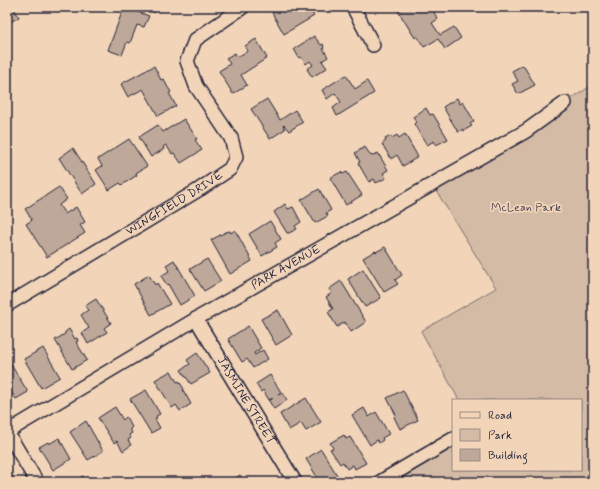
<svg xmlns="http://www.w3.org/2000/svg" width="600" height="489" font-family="Mynerve,sans-serif">
  <style>
    .green { fill: #d4bba6; stroke: #7b6e70 }
    .building { fill: #bea899; stroke: #22223b }
    .lines { fill: none; stroke-linecap: round; stroke-linejoin: round }
    .minor-casing { stroke: #22223b; stroke-width: 16 }
    .minor { stroke: #f2d5b8; stroke-width: 13 }
    .labels { text-anchor: middle; dominant-baseline: central; stroke-width: 3.5; stroke-linejoin: round; paint-order: stroke }
    .street-label { font-size: 12px; fill: #22223b; stroke: #f2d5b8 }
    .park-label { font-size: 12px; fill: #464150; stroke: #f2d5b8 }
  </style>
  <rect width="100%" height="100%" fill="#f2d5b8"/>
  <filter id="ink" filterUnits="userSpaceOnUse"><feTurbulence type="fractalNoise" baseFrequency=".025" numOctaves="2"/><feDisplacementMap in="SourceGraphic" scale="8" xChannelSelector="R" yChannelSelector="G"/><feConvolveMatrix kernelMatrix="1 2 1 2 8 2 1 2 1" color-interpolation-filters="sRGB"/></filter>
  <g filter="url(#ink)">
    <polygon class="green" points="593,85 593,482 380,482 453,439 453,470 581,470 581,400 459,400 421,331 496,288 432,184"/>
    <g class="building">
      <polygon points="7,7 13,7 19,17 7,24"/>
      <polygon points="124,7 149,16 144,27 137,25 130,43 127,42 122,55 108,50"/>
      <polygon points="149,7 160,7 154,13"/>
      <polygon points="282,7 321,7 312,13 314,16 284,34 272,13"/>
      <polygon points="405,7 439,7 433,11 438,19 432,23 440,35 454,27 461,38 445,49 438,39 424,47 417,36 415,38 398,11"/>
      <polygon points="314,36 321,45 323,44 324,47 323,48 328,57 322,61 327,68 312,77 307,69 313,65 310,61 306,64 301,57 299,58 294,49"/>
      <polygon points="256,39 267,58 241,75 247,85 233,94 219,71 230,64 226,58 235,53 237,57 248,51 245,46"/>
      <polygon points="523,65 535,85 518,94 512,84 518,81 512,71"/>
      <polygon points="154,66 161,80 164,79 167,86 171,92 169,93 176,106 158,116 143,89 128,97 121,84"/>
      <polygon points="346,75 355,89 367,81 374,93 337,116 333,108 341,102 335,93 327,99 322,90"/>
      <polygon points="457,98 460,104 463,102 474,121 470,124 472,126 463,131 463,129 458,132 443,107"/>
      <polygon points="267,99 280,120 295,110 303,122 289,131 284,125 283,126 285,129 270,139 251,109"/>
      <polygon points="426,108 430,115 433,114 448,139 436,145 434,141 427,145 414,124 416,122 413,117"/>
      <polygon points="184,119 197,139 195,140 202,150 181,163 174,153 172,154 166,145 163,147 164,149 151,157 139,137 158,125 163,132"/>
      <polygon points="405,134 418,157 403,166 397,155 391,159 382,144 386,141 385,139 391,136 392,138 397,135 399,138"/>
      <polygon points="129,139 147,166 136,173 137,175 122,185 120,183 109,190 96,170 102,166 98,159"/>
      <polygon points="365,147 371,156 378,153 388,170 383,173 386,178 376,183 374,179 369,182 358,163 360,162 355,153"/>
      <polygon points="73,148 96,184 82,194 59,158"/>
      <polygon points="341,172 343,174 347,172 362,195 346,205 330,178"/>
      <polygon points="59,187 67,199 59,205 65,214 76,207 85,222 80,225 85,233 47,257 26,224 32,220 25,209"/>
      <polygon points="319,189 331,210 326,213 328,216 315,223 301,200"/>
      <polygon points="285,204 288,209 293,207 301,222 295,226 297,229 289,233 287,233 274,212"/>
      <polygon points="270,221 281,239 275,243 277,247 262,256 249,234"/>
      <polygon points="235,230 252,261 230,274 211,240 226,232 230,231 231,233"/>
      <polygon points="385,247 402,275 395,280 398,284 384,292 363,258 375,251 376,252"/>
      <polygon points="207,259 221,281 204,291 190,269"/>
      <polygon points="174,260 195,296 180,305 168,284 167,285 161,276 169,271 166,265"/>
      <polygon points="363,269 381,298 365,307 348,279"/>
      <polygon points="149,275 155,285 157,283 170,304 151,315 134,284"/>
      <polygon points="341,281 366,322 351,332 345,322 337,327 328,312 333,309 326,297 332,293 329,289"/>
      <polygon points="96,299 111,323 104,328 107,332 88,344 82,333 89,328 81,315 88,310 85,306"/>
      <polygon points="278,310 292,335 276,345 261,319"/>
      <polygon points="248,326 261,348 254,353 255,355 263,350 268,359 253,368 247,359 242,362 228,339"/>
      <polygon points="69,329 75,339 77,338 78,341 76,342 87,360 72,369 55,340 65,334 65,332"/>
      <polygon points="43,348 60,377 41,388 24,359"/>
      <polygon points="197,353 210,373 191,384 181,370 190,364 187,360"/>
      <polygon points="8,360 28,392 16,399 7,385"/>
      <polygon points="171,371 177,382 179,381 182,386 184,389 183,390 191,404 180,411 176,405 172,408 155,380"/>
      <polygon points="270,375 281,392 278,394 278,395 283,393 287,400 274,409 269,401 273,398 269,400 263,390 261,392 256,384"/>
      <polygon points="146,390 160,414 156,416 157,418 155,419 160,428 151,433 130,399"/>
      <polygon points="403,390 418,420 400,429 394,417 396,415 387,398"/>
      <polygon points="306,398 321,422 306,431 301,423 289,430 280,414"/>
      <polygon points="115,407 123,420 126,417 132,427 130,429 132,433 129,435 131,438 128,440 131,445 123,451 117,441 114,443 98,418"/>
      <polygon points="364,408 369,417 376,412 389,434 382,438 383,440 379,443 377,440 370,445 352,415"/>
      <polygon points="86,421 103,451 88,460 70,432"/>
      <polygon points="344,435 346,439 350,437 366,463 355,469 353,465 347,469 343,462 340,464 330,449 333,448 330,443"/>
      <polygon points="59,438 71,459 53,470 39,447 48,442 49,444"/>
      <polygon points="321,449 340,480 336,482 320,482 306,459"/>
      <polygon points="7,467 12,477 16,482 7,482"/>
      <polygon points="240,475 244,482 232,482 231,481"/>
      <polygon points="83,476 84,479 87,477 90,482 72,482"/>
    </g>
    <g class="lines">
      <defs>
        <g id="minor">
          <polyline points="353,7 373,45"/>
          <path id="s1" d="M7,305L200,189L230,169L236,157L231,138L196,86L187,61L195,40L243,7"/>
          <path id="s2" d="M196,319L295,482"/>
          <path id="s3" d="M7,432L196,319L526,131L565,103"/>
          <polyline points="7,432 37,482"/>
          <polyline points="380,482 453,439"/>
        </g>
      </defs>
      <use href="#minor" class="minor-casing"/>
      <use href="#minor" class="minor"/>
    </g>
  </g>
  <g class="labels">
    <g class="street-label">
      <text stroke="none"><textPath href="#s1" startOffset="196">WINGFIELD DRIVE</textPath></text>
      <text stroke="none"><textPath href="#s3" startOffset="324">PARK AVENUE</textPath></text>
      <text stroke="none"><textPath href="#s2" startOffset="96">JASMINE STREET</textPath></text>
    </g>
    <g class="park-label">
      <text x="526" y="208">McLean Park</text>
    </g>
  </g>
  <rect width="600" height="489" fill="none" stroke="#f2d5b8" stroke-width="24"/>
  <rect x="12" y="12" width="576" height="465" fill="none" stroke="#22223b" stroke-width="1.5" filter="url(#ink)"/>
  <rect x="452" y="399" width="130" height="72" fill="#f2d5b8" stroke="#9f8d86"/>
  <rect x="460" y="412" width="20" height="6" fill="#f2d5b8" stroke="#9f8d86"/>
  <text x="488" y="419" font-size="12" fill="#22223b">Road</text>
  <rect x="460" y="429" width="20" height="12" fill="#d4bba6" stroke="#9f8d86"/>
  <text x="488" y="439" font-size="12" fill="#22223b">Park</text>
  <rect x="460" y="449" width="20" height="12" fill="#bea899" stroke="#9f8d86"/>
  <text x="488" y="459" font-size="12" fill="#22223b">Building</text>
</svg>
